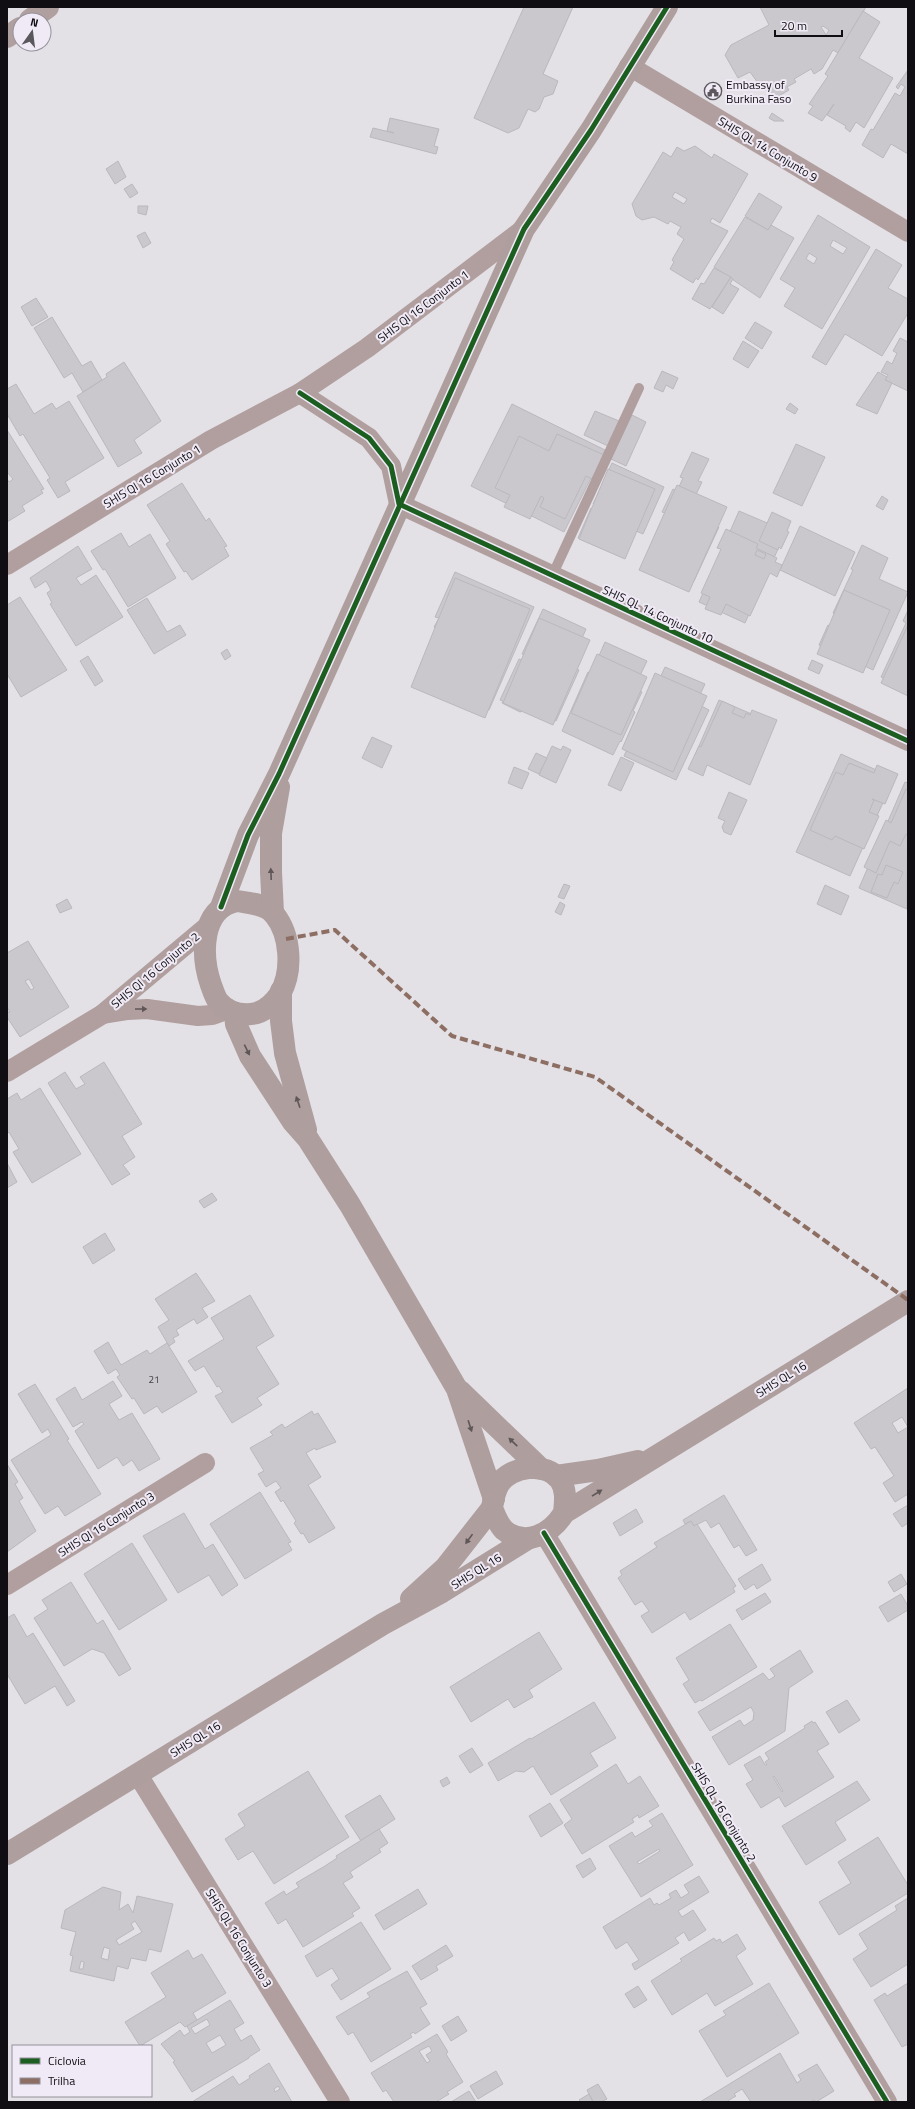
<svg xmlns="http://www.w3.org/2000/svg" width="915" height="2109" font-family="'Titillium Web',sans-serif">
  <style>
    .building { fill: #cbc8cd; stroke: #bab8bd; fill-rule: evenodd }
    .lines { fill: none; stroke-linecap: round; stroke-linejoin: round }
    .lane { stroke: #b09f9e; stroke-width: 10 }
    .street { stroke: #b09f9e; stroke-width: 20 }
    .secondary { stroke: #ae9e9e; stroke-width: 22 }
    .primary { stroke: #af9f9f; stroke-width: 22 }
    .quiet { stroke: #8d6e63; stroke-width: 4; stroke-dasharray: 8 4; stroke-linecap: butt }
    .cycleway-casing { stroke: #efeaf6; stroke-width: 8 }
    .cycleway { stroke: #1b5e20; stroke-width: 5 }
    .oneway { fill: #5f5658 }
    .oneway2 { fill: #605658 }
    .labels { text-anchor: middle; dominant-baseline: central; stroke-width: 4; stroke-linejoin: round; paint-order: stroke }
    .number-label { font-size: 10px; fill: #3f3c41 }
    .poi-label { font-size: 12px; fill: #100e12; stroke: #efeaf6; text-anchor: start }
    .street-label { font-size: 12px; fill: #100e12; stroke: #efeaf6 }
  </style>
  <rect width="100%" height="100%" fill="#e3e0e6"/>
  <g class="building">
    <polygon points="524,7 573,7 543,74 558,81 553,94 544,97 539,109 535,112 528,109 519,128 508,133 474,118"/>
    <path d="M760,7H866L838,53L833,50L822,69L814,74L811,69L794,79L796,82L787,87L789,90L777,97L761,87L750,72L738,78L725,55L731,45L769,25ZM823,26L829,30L826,35L821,27Z"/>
    <polygon points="863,11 880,22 859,58 893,78 864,128 856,122 850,132 845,128 846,126 827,115 834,104 822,121 808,113 813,106 809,104 828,76 825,74"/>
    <polygon points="908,70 908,154 891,144 883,158 862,145 871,129 873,130 895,93 900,96 905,87 901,84 898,89 896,87"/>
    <polygon points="772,113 784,121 774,121 769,118"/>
    <polygon points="390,118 439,129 434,146 438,147 436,154 370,137 373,128 394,133 387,131"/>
    <path d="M695,146L712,158L714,154L748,174L720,223L712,218L710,222L728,231L698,280L696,278L693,283L670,269L674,262L672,260L684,239L677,234L681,227L670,221L668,224L654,217L642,220L636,216L632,204L663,152L671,157L677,147L684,151ZM675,192L687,199L684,204L672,197Z"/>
    <polygon points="118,161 126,177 115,184 106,169"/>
    <polygon points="132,184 138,193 130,198 124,189"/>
    <polygon points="759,193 782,207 768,230 745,216"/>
    <polygon points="138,206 148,206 146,215 138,213"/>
    <path d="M818,215L870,247L822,329L784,306L795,288L780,279ZM833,240L847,248L843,254L830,246ZM809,253L817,258L814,264L806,259Z"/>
    <polygon points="745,217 768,230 771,225 794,238 760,298 714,267"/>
    <polygon points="145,232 151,243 143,248 137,236"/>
    <polygon points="876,249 902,265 888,288 908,299 908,313 882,356 845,334 826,365 812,357"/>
    <polygon points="714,268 731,277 710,309 692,299 701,283 704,284"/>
    <polygon points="731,277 733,279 730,284 739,289 723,314 712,307"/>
    <polygon points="36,298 48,317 32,326 21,307"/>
    <polygon points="52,317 82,366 91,361 102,380 83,392 72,373 64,378 34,328"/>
    <polygon points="755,322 772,332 762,349 745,338"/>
    <polygon points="900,338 908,342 908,391 885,380 888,375 881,372 887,361 892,364 897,353 893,351"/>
    <polygon points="743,341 759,351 748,368 733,359"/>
    <polygon points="124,362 161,421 134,440 142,453 118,467 77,396 107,377 106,374"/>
    <polygon points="662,371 678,378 673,389 666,385 663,392 654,388"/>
    <polygon points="878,372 887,377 885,380 892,383 877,414 856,405"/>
    <polygon points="16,384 34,414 52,403 56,409 69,401 104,458 65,482 70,491 58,498 47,480 50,478 23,434 20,436 7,414 7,389"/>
    <polygon points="790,403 798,409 795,414 786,409"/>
    <polygon points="512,404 605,450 564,532 471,486"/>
    <polygon points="595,411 619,421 608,446 584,435"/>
    <polygon points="632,415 646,422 626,466 611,459"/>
    <polygon points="7,430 44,489 41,490 43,493 22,506 25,511 7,522 7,479 9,482 13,479 7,472"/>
    <polygon points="557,434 604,455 592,479 586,476 565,519 540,507 544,498 541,496 530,519 504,507 510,495 495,488 519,436 549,451"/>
    <polygon points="796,444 825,457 802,506 773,493"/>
    <polygon points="692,452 709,459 698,481 702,482 692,503 697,516 719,527 694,581 645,558 665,513 662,512 673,489 677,491 683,478 680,477"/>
    <polygon points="612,463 664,487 643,534 629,528 617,555 578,538 591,508 594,509 596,506 593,504"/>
    <polygon points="608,469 655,489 625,559 579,539"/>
    <polygon points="182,483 206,521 209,518 227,546 224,547 229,556 192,580 186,571 184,572 166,544 170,541 147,505"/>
    <polygon points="677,485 727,507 689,592 639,570"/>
    <polygon points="882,496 888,500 883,510 876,506"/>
    <polygon points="739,511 786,531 745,623 699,602"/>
    <polygon points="772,512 791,521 787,531 789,532 781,549 779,547 778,550 759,541"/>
    <polygon points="800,526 855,552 835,596 780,570"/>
    <path d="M726,529L758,544L756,548L777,558L775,562L782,565L777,577L770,573L750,616L726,604L721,615L705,609L710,597L701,593L721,549L717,548ZM757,550L766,554L764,559L755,555Z"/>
    <polygon points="121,533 129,547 150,534 176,578 128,607 105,569 103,570 91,551"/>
    <polygon points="862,545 888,558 879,579 908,592 873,670 854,661 853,663 819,645 828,625 832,627 838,615 833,613 853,570 851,569"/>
    <polygon points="78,546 92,569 76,578 81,585 96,575 123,617 76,646 50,604 52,603 47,593 51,590 46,581 35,588 30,578"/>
    <path d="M455,572L534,607L489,710L441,688L463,640L434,627L439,618L435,617ZM506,600L512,603L508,612L502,609ZM476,607L484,611L478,624L469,619ZM497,642L505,646L504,648L496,645Z"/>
    <polygon points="455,578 530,609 485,718 411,687"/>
    <polygon points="844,590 890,610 863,673 817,654"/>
    <polygon points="20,597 67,670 21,697 7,674 7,605"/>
    <polygon points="147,598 167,632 180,625 186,635 154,654 127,610"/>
    <polygon points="543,609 586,629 574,657 565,653 558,667 560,668 563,662 579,670 556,721 528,709 520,712 502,703 503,701 500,700 519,659 524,661 526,656 522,654"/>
    <polygon points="908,610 908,689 881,677 906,623 903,621"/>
    <polygon points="539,618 590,640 553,725 503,703"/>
    <polygon points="908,625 908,696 881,683"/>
    <polygon points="605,642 647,661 634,688 642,692 633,711 635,712 621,742 620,741 613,755 562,731 588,672 591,674"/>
    <polygon points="227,649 231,656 225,660 221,653"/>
    <polygon points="597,654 647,677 621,735 571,713"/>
    <polygon points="88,656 103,681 95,686 80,661"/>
    <polygon points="812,660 823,665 819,674 808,669"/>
    <path d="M665,667L705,684L696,703L709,710L676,780L624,756L651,697H653L658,688L656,687ZM663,723L674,729L672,733L661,727Z"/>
    <polygon points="655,673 707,696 673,772 622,749"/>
    <polygon points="719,700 768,721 744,776 695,755"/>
    <polygon points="722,701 735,707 732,713 744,718 746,713 750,715 752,710 777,720 750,785 707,765 703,776 688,769 699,746 701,747"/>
    <polygon points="372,737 392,746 382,768 362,758"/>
    <polygon points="552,746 561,750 563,746 571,750 556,783 539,775"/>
    <polygon points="536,753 547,758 539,774 528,769"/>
    <polygon points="841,754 894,778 850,876 796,852"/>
    <polygon points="621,757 634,763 621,791 608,785"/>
    <polygon points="849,763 874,773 877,765 898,774 885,804 872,799 874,800 869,812 879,816 864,849 835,836 832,840 810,830 836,772 843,775"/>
    <polygon points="514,767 529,773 522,789 508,783"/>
    <polygon points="905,782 908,783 907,909 859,888"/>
    <polygon points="906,789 908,790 908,835 906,834 900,846 890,841 876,873 864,867 886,820 891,823"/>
    <polygon points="729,792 747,800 731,835 724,832 722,827 725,821 718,818"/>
    <polygon points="886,865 903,872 898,884 894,882 887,898 871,892 878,874 882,875"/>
    <polygon points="564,884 570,886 564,899 558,897"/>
    <polygon points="825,885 849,896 841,915 817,904"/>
    <polygon points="67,899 72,908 60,913 56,905"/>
    <polygon points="560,902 565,905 561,915 555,912"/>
    <path d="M28,941L69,1007L20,1037L7,1017V1012H10L7,1007V953ZM29,979L34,988L31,990L25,981Z"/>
    <polygon points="104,1062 142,1124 122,1136 135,1157 123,1165 130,1174 112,1185 48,1083 65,1072 76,1089 85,1084 80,1077"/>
    <polygon points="40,1088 81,1154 32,1183 13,1152 19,1149 9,1132 7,1134 7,1099 17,1093 21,1100"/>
    <polygon points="7,1163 17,1182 7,1188"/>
    <polygon points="212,1193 217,1200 204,1208 199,1201"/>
    <polygon points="105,1233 115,1250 93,1264 83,1247"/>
    <polygon points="196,1273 215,1301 202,1308 208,1317 197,1324 194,1319 176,1330 179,1335 173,1338 175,1342 169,1346 158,1327 169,1320 155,1299"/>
    <polygon points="250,1295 274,1336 256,1347 279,1384 257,1398 262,1405 232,1423 215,1396 223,1392 219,1386 217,1387 204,1366 195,1371 188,1361 224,1339 211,1318"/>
    <polygon points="108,1342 121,1365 147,1350 150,1354 167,1343 197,1392 162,1413 157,1406 144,1414 134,1398 132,1399 117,1377 120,1375 116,1369 108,1374 94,1351"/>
    <polygon points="113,1381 122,1396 109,1404 119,1420 132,1413 160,1459 139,1471 132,1460 123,1466 117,1457 98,1469 75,1431 84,1424 82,1422 73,1427 56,1399 75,1387 82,1400"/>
    <polygon points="35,1384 69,1439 67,1440 101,1494 65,1516 58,1506 45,1514 11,1460 51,1435 48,1429 42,1433 18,1394"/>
    <path d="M908,1388V1494L895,1502L883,1483L894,1476L875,1447L871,1449L854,1423ZM902,1417L908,1427L898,1433L892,1423Z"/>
    <polygon points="312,1411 314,1415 318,1413 336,1442 316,1450 315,1448 306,1453 321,1477 308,1485 335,1528 309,1543 303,1533 301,1534 294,1523 296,1521 283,1500 281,1502 275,1492 281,1488 276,1481 266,1487 258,1474 264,1471 250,1448 273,1435 270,1432 282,1424 285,1428"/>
    <polygon points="7,1464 18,1482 15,1484 23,1498 19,1501 36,1531 7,1552"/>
    <polygon points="260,1492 291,1542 288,1543 292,1550 245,1579 210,1524"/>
    <polygon points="724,1495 757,1550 746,1556 739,1545 734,1548 719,1523 711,1528 706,1520 694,1526 691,1521 685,1524 683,1520"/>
    <polygon points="908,1505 908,1523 902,1527 893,1514"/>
    <polygon points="636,1509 643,1522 620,1536 613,1523"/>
    <polygon points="184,1513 205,1549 213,1544 238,1585 222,1596 209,1575 178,1593 143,1536"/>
    <polygon points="691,1521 694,1526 697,1524 736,1586 733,1588 735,1592 690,1620 685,1612 652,1633 641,1616 649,1611 642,1601 635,1605 618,1578 622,1575 620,1571 657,1547 654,1543"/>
    <polygon points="132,1543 167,1600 119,1630 84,1574"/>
    <polygon points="762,1564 771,1580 757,1589 754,1584 745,1590 738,1579"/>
    <polygon points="901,1574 907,1584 894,1592 888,1582"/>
    <polygon points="71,1582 97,1624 103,1620 131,1669 119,1676 104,1653 92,1649 64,1666 34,1618 48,1609 42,1600"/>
    <polygon points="765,1593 771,1602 742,1620 736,1610"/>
    <polygon points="901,1594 908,1606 908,1610 888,1622 879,1607"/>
    <polygon points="14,1614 27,1637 33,1633 75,1701 67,1706 55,1686 25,1704 7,1674 7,1618"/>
    <polygon points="730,1624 757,1667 702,1701 700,1700 695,1703 683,1684 689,1680 676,1658"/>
    <polygon points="539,1632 562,1669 529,1690 533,1697 514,1708 508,1699 471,1722 450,1687"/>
    <polygon points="800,1650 813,1672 789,1688 785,1731 729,1765 712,1737 740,1720 744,1726 753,1720 754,1713 751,1707 710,1731 698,1712 763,1673 769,1680 775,1676 770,1669"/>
    <polygon points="847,1700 860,1720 839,1733 826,1712"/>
    <polygon points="594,1702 616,1738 590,1753 598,1766 551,1795 533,1766 524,1772 516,1771 498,1781 488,1763 530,1738 531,1739"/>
    <path d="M812,1721L813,1723L815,1722L829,1744L817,1751L834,1777L785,1807L779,1797L761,1808L746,1784L753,1780L744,1765L760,1756L765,1765H767L765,1762L769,1759L765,1753L805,1728L804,1726ZM774,1776L783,1791L782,1792L773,1777Z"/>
    <polygon points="472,1748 483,1765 470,1773 459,1756"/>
    <polygon points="616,1764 628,1784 640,1776 659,1806 639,1818 638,1815 632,1819 634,1822 582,1854 564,1825 572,1819 560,1800"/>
    <polygon points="308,1771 349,1837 274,1884 253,1851 238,1860 225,1839 245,1826 238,1814"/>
    <polygon points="447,1777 450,1783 443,1787 440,1781"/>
    <polygon points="857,1781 870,1800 835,1822 846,1840 806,1865 782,1826"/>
    <polygon points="380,1795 395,1819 361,1841 345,1816"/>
    <polygon points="550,1803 563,1823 541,1837 529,1816"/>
    <path d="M662,1813L693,1865L641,1897L609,1846L632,1832L635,1837L653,1826L649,1821ZM659,1849L660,1851L639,1864L637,1862Z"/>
    <polygon points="379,1829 388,1843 379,1849 381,1852 350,1872 353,1877 343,1883 360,1908 352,1913 354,1916 303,1947 286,1919 278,1924 265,1903 284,1891 286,1895 299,1887 296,1883 325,1866 337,1858 336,1856"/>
    <polygon points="878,1837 908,1885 908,1893 839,1935 819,1902 851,1883 838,1862"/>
    <polygon points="590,1858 596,1869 583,1878 576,1866"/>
    <polygon points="699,1876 709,1892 678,1911 682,1917 693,1910 706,1930 689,1941 684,1932 675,1938 679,1943 635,1970 632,1964 639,1960 627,1942 616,1949 603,1927 650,1898 654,1905 657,1903 659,1905 671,1898 669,1894 676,1890 681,1898 689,1893 684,1885"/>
    <path d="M103,1887L121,1892L119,1910L128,1904L133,1913L137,1896L173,1904L161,1952L149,1949L146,1961L131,1958L128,1969L117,1966L114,1981L70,1971L73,1956L70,1955L76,1932L61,1928L65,1910ZM135,1921L142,1932L119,1945L116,1940L134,1929L131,1924ZM104,1947L110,1949L108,1960L101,1958ZM81,1961L84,1962L83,1969H79Z"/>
    <polygon points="418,1889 427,1904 384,1930 375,1915"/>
    <polygon points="908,1898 908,1964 871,1987 853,1959 868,1949 859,1934 897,1910 895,1906"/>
    <polygon points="361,1922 391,1969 341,2000 331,1985 339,1979 332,1968 317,1977 305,1956"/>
    <polygon points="737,1934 746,1949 736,1956 753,1984 715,2006 707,1993 672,2015 651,1981 682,1961 680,1959 714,1938 716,1941 720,1939 722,1943"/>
    <polygon points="446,1945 453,1956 436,1966 438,1970 421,1980 412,1966"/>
    <polygon points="188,1950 193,1959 202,1954 226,1993 193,2013 197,2020 187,2026 185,2027 180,2022 140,2046 125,2022 166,1997 151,1973"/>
    <polygon points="407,1971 427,2004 420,2008 430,2024 415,2034 414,2032 410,2034 412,2037 371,2062 353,2032 348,2035 336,2017 370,1997 367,1993"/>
    <polygon points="769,1983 799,2033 727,2077 699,2031 726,2015 723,2011"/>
    <polygon points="908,1983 908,2044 902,2047 874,2000 885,1993 887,1996"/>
    <polygon points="638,1986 647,2000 634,2008 625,1994"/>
    <path d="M230,2000L244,2023L234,2029L241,2041L251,2035L260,2050L249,2057V2058L192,2092L173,2062L175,2061L161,2044L180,2030L184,2036L190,2032L187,2026ZM207,2019L210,2025L195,2034L191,2028ZM220,2035L226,2045L212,2053L206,2043Z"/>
    <polygon points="458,2016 467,2031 451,2041 442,2026"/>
    <path d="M437,2034L448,2052L446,2054L463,2082L447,2092L449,2094L436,2102H394L386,2090L383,2092L371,2073ZM429,2046L432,2051L426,2055L430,2061L427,2063L419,2051Z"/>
    <polygon points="780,2053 797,2083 801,2080 798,2075 817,2064 834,2091 816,2102 814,2100 810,2102 751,2102 742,2089 734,2094 736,2096 726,2102 700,2102"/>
    <path d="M269,2063L292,2102H192L233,2076L239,2085L250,2078L249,2076ZM278,2086L280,2089L275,2092L274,2089Z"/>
    <polygon points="496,2071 503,2084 478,2099 470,2086"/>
    <polygon points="598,2084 607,2099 601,2102 593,2102 587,2090"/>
    <polygon points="469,2091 476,2102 451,2102"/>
    <polygon points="589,2094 593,2102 581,2102 579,2100"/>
  </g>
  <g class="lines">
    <polyline class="lane" points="552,576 639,388"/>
    <g class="street">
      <polyline points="629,66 908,232"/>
      <polyline points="300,393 369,438 391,466 399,504 908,741"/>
      <polyline points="7,565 211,440 300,393 367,348 524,229"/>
      <polyline points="103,1014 208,926"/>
      <polyline points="7,1072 103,1014 128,1010 147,1009 198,1016 212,1015 229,1009"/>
      <polyline points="544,1533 887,2102"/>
      <polyline points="7,1585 205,1463"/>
      <polyline points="138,1775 340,2102"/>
    </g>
    <g class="secondary">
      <path d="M237,901C249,903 266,904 274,914C291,935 293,971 280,994C273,1004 263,1013 251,1014C239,1015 226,1011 218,1001C215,997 213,990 211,985C201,956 200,908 237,901Z"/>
      <polyline points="221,907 248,835 279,774 524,229 591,130 667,7"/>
      <polyline points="273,913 271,872 271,833 279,787"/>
      <polyline points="281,991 281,1021 285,1053 306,1130"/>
      <polyline points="235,1013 236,1024 250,1056 293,1122 308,1139 350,1205 457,1389 494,1499"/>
      <polyline points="460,1391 541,1469"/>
      <polyline points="556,1476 598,1470 638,1461"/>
      <path d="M564,1513C565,1502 567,1490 560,1480C546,1461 511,1466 499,1484C495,1491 493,1500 492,1508C495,1515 498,1524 504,1530C525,1548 551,1534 564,1513L908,1301"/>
      <polyline points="411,1599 445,1568 492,1508"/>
      <polyline points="7,1854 383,1624 442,1592 526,1540"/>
    </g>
    <g class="primary">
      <polyline points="30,20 48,7"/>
      <polyline points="7,37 20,28"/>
    </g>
    <polyline class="quiet" points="286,939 335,930 452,1036 595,1077 908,1300"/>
    <defs>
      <g id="cycleway">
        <polyline points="300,393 369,438 391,466 399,504 908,741"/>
        <polyline points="221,907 248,835 279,774 524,229 591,130 667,7"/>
        <polyline points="544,1533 887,2102"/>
      </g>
    </defs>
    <use href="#cycleway" class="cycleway-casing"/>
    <use href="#cycleway" class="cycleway"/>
  </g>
  <defs><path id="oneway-solid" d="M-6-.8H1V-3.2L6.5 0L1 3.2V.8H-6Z"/></defs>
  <g class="oneway">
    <use href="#oneway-solid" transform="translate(271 874) rotate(-92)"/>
    <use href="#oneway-solid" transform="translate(247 1050) rotate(64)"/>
    <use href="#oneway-solid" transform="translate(298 1102) rotate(-109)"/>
    <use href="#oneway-solid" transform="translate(470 1426) rotate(72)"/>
    <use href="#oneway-solid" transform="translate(513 1442) rotate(-136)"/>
    <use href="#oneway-solid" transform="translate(597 1493) rotate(-32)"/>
    <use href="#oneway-solid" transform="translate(469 1539) rotate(126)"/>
  </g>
  <use class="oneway2" href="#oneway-solid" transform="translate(141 1009)"/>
  <defs>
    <symbol id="civic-ring" viewBox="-11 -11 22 22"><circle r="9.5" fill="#efeaf6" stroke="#5a585c" stroke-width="1.5"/><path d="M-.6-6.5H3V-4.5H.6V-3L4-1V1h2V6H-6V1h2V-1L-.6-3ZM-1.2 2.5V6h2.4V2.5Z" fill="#5a585c"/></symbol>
  </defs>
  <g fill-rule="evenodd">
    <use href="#civic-ring" x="703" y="81" width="20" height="20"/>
  </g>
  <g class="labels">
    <g class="number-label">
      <text x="154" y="1379">21</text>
    </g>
    <g class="poi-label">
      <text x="726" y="84">Embassy of<tspan x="726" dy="14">Burkina Faso</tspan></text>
    </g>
    <g class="street-label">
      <text transform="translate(768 149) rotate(31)">SHIS QL 14 Conjunto 9</text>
      <text transform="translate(423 306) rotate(-37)">SHIS QI 16 Conjunto 1</text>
      <text transform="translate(152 476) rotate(-31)">SHIS QI 16 Conjunto 1</text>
      <text transform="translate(658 614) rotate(25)">SHIS QL 14 Conjunto 10</text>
      <text transform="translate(155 970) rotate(-40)">SHIS QI 16 Conjunto 2</text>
      <text transform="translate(781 1379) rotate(-32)">SHIS QL 16</text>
      <text transform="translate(106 1524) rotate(-32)">SHIS QI 16 Conjunto 3</text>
      <text transform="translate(476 1571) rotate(-32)">SHIS QL 16</text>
      <text transform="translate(195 1739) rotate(-32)">SHIS QL 16</text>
      <text transform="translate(724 1812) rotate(59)">SHIS QL 16 Conjunto 2</text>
      <text transform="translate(239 1938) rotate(58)">SHIS QL 16 Conjunto 3</text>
    </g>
  </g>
  <rect width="915" height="2109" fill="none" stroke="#100e12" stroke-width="16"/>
  <rect x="12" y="2045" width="140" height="52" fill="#efeaf6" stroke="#96929b"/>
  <rect x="20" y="2058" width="20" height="6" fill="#1b5e20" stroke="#96929b"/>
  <text x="48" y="2065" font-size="12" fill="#100e12">Ciclovia</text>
  <rect x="20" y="2078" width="20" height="6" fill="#8d6e63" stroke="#96929b"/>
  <text x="48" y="2085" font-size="12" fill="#100e12">Trilha</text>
  <g transform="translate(32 32) rotate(14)"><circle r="19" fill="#efeaf6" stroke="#96929b"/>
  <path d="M0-3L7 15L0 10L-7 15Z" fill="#5a585c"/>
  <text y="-6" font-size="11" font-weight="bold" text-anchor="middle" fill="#100e12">N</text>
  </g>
  <path d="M775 30v6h67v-6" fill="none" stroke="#100e12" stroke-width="2"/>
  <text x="781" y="30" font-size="12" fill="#100e12" stroke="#efeaf6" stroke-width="3" paint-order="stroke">20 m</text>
</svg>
